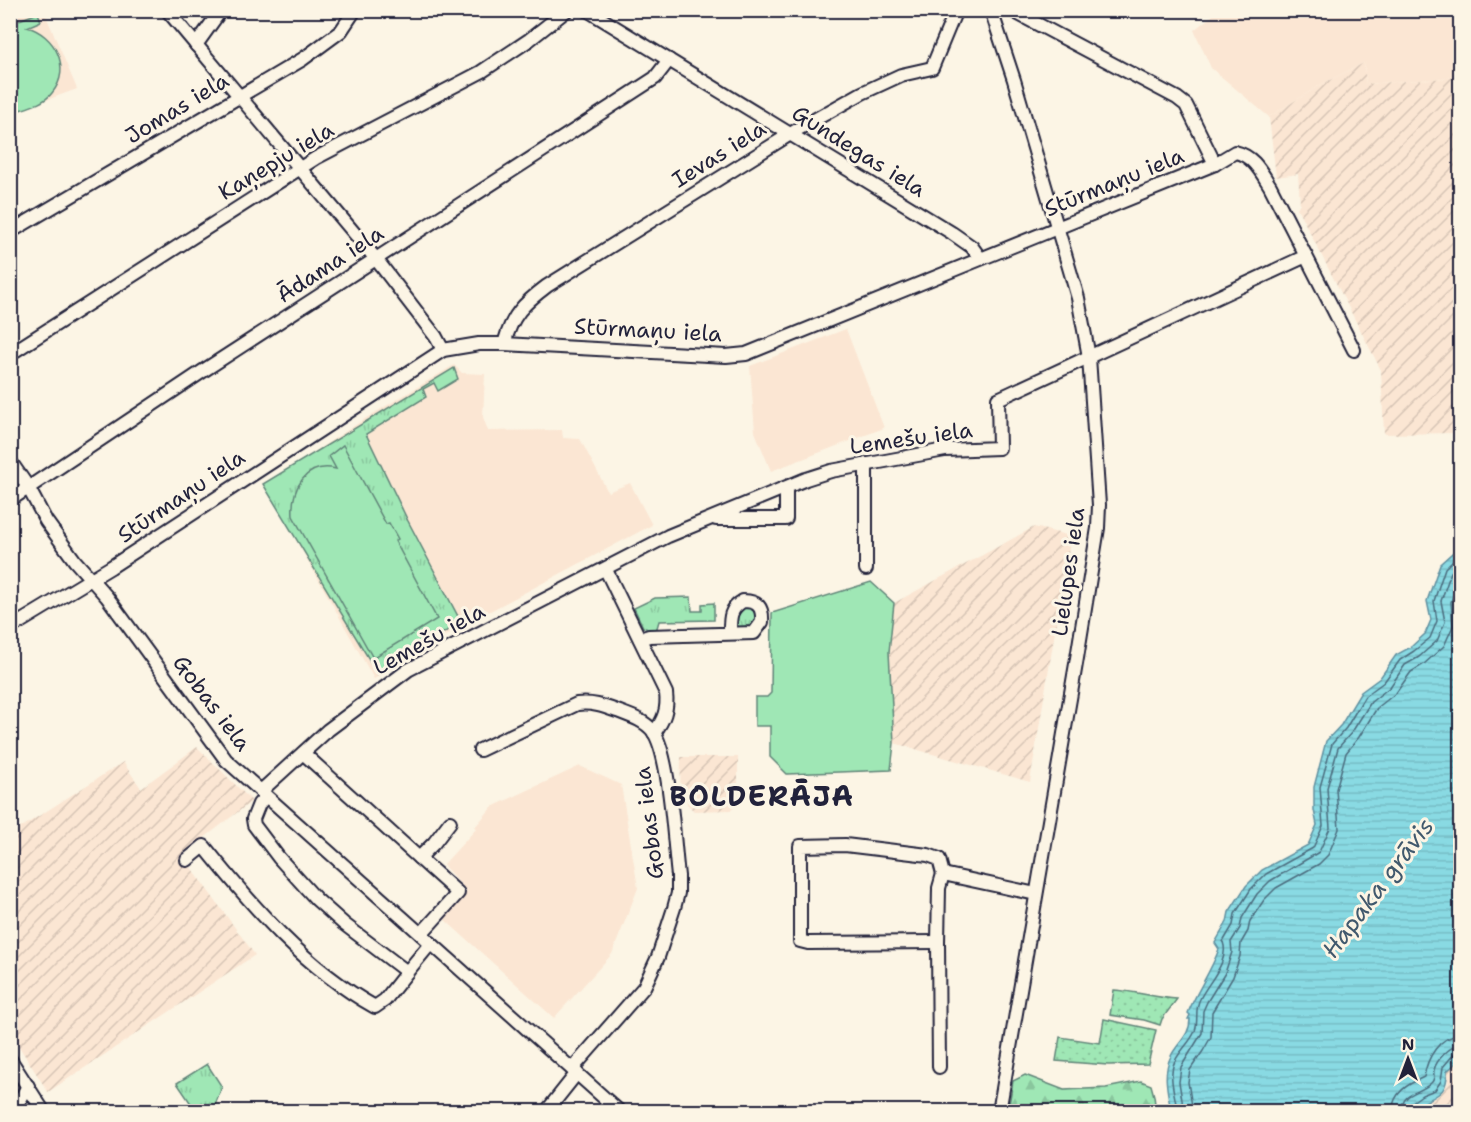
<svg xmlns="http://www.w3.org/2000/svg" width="1471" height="1122" font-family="'Shantell Sans',sans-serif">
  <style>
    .built { fill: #fbe6d3 }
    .industrial { fill: url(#industrial-furrows) }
    .grass { fill: url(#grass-tufts); stroke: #608478; stroke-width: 1.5 }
    .forest { fill: url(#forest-firs); stroke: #608478; stroke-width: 1.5 }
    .park { fill: #9fe7b5; stroke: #608478; stroke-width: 1.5 }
    .garden { fill: url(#garden-dots); stroke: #608478; stroke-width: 1.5 }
    .water { fill: url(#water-rules); stroke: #6090a0; stroke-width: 1.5 }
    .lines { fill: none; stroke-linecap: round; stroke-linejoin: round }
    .shore { stroke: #4b6c7e; stroke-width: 1.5 }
    .minor-casing { stroke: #22223b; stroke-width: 16 }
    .minor { stroke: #fcf5e5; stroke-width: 12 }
    .labels { text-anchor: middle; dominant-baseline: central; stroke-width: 6; stroke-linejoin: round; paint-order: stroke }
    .street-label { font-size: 22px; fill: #22223b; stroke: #fcf5e5 }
    .water-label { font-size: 24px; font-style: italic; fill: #41596d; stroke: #fcf5e5 }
    .district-label { font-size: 28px; font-weight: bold; letter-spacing: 1.5px; fill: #22223b; stroke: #fcf5e5 }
  </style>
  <defs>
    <pattern id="industrial-furrows" width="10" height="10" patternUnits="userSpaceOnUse" patternTransform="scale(1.5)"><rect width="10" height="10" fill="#fbe6d3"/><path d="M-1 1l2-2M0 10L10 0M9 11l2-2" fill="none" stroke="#d7c5b6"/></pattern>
    <pattern id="grass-tufts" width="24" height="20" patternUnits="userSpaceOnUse" patternTransform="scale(1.5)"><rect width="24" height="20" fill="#9fe7b5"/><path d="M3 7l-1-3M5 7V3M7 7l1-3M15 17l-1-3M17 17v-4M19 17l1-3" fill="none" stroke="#89c69d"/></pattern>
    <pattern id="forest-firs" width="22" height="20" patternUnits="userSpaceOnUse" patternTransform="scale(1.5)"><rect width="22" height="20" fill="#9fe7b5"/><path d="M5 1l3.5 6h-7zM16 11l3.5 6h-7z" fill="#89c69d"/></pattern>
    <pattern id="garden-dots" width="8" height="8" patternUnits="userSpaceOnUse" patternTransform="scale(1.5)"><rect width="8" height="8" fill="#9fe7b5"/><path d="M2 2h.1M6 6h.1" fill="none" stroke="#89c69d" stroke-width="1.8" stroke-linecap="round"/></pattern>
    <pattern id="water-rules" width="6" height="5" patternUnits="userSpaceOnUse" patternTransform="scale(1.5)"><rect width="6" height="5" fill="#89dae3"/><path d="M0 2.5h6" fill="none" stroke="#76bbc4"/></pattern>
  </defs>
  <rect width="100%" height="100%" fill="#fcf5e5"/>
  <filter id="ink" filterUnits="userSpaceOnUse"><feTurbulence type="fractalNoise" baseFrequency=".0167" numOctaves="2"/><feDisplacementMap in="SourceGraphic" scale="12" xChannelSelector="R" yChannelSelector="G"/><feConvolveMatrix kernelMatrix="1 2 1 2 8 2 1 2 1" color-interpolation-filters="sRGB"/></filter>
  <g filter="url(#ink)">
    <g class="built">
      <polygon points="10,11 44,11 77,89 11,113"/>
      <polygon points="1218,11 1460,11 1460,77 1366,84 1364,63 1320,85 1269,117 1211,68 1194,30"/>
      <polygon points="846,329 884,428 771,471 755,432 750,366"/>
      <polygon points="454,365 462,373 485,374 483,417 488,431 562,430 563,438 580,439 608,492 630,483 652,525 460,627 374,679 265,484 366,418"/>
      <polygon points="580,766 621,785 638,888 612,954 554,1018 444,919 467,891 443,865 476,829 475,827 492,807"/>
    </g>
    <g class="industrial">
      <polygon points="1364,63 1366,84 1460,77 1460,433 1384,434 1381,370 1297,208 1300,203 1298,174 1276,177 1269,117 1320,85"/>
      <polygon points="1034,527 1071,536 1030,782 894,743 889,652 894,603"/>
      <polygon points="197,747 252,801 182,855 255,955 48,1092 11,1034 11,834 123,762 141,788"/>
      <polygon points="681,757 738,757 738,803 731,810 694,811 687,804 686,794 680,794"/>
      <polygon points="1460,1054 1460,1111 1414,1112 1415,1108 1425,1101 1439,1095 1448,1083 1447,1071 1455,1064"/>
    </g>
    <g class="grass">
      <polygon points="454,368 458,379 438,391 434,383 423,389 426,397 366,434 408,521 461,622 378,674 263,484"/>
      <polygon points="691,597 692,611 702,611 702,604 714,603 714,620 659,621 657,628 652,631 643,627 634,608 655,598"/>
      <polygon points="747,605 758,611 755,628 739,628 735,621 735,612"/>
      <polygon points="207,1064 222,1087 215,1105 227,1111 196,1111 177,1083"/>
    </g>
    <polygon class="forest" points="1025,1075 1064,1090 1106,1088 1141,1081 1151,1085 1154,1096 1155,1104 1144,1112 1008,1111 1013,1081"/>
    <g class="park">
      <path d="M38,13L41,21L27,27C54,34 73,68 52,93C43,105 24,108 11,113V23Z"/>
      <path d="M343,445L386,524L389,523L398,539L395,541L437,619L373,658L293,516C291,489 305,462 336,469L329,456Z"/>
      <polygon points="871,582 894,603 889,652 894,743 891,770 787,774 770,757 770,726 755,726 755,697 767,697 771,693 772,613"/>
    </g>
    <g class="garden">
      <path d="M1114,990C1135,991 1156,998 1177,999L1162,1019L1160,1025L1144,1020L1110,1015Z"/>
      <polygon points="1104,1019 1156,1030 1148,1064 1108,1065 1056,1061 1060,1037 1100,1043"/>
    </g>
    <path class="water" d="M1460,546V1054L1455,1064L1447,1071C1448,1097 1433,1095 1415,1108L1414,1111H1171C1168,1093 1162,1074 1171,1056C1178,1042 1190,1036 1190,1019H1188L1190,1015L1188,1013C1197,990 1211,972 1219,949L1215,943L1227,922L1229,912L1246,886L1262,870L1308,845L1317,825L1314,810V787L1326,741L1341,725L1361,692L1380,678L1396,655L1411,647L1425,634L1431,620L1427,601L1440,564Z"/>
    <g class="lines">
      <g class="shore">
        <path d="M1177,1112C1176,1096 1169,1082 1173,1066C1177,1052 1190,1044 1195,1031C1199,1020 1194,1010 1200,999C1208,982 1230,962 1223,942L1233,925L1235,914L1251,889L1266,874L1313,848L1323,826L1320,787L1332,744L1346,728L1365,696L1384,682L1400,660L1414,651L1430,638L1437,621L1434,601L1445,568L1460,553"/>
        <polyline points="1184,1112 1179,1082 1181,1067 1202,1033 1203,1011 1207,1002 1225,973 1232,952 1231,942 1240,928 1242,918 1257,894 1270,881 1319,852 1330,828 1327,788 1338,748 1352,732 1371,702 1390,687 1405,665 1419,657 1437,641 1445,622 1441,601 1451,572 1460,563"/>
        <polyline points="1193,1112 1188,1082 1190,1070 1203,1051 1211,1037 1212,1012 1233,977 1240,956 1241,943 1248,931 1250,921 1264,900 1276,888 1319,864 1328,855 1339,829 1336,789 1346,753 1359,737 1377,708 1396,693 1411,672 1424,664 1444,646 1453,626 1451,602 1460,575"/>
        <path d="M1392,1112C1393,1092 1408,1084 1424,1077C1427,1058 1439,1036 1460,1035"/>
        <path d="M1401,1112C1402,1091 1420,1094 1431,1083C1436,1079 1433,1075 1434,1070C1436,1060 1451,1045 1460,1045"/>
        <polyline points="1409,1112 1411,1103 1422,1095 1435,1090 1441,1081 1443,1067 1454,1054 1460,1052"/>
      </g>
      <defs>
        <g id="minor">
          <polyline points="167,10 376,259 436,337 443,350"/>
          <polyline points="587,10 952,233 972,247 980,258"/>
          <polyline points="991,10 1014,80 1078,298 1089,357 1099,505 1098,528 1077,658 999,1112"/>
          <polyline points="1011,10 1177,98 1186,105 1215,164"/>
          <polyline points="196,45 221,10"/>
          <polyline points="10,232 303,59 341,31 355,10"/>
          <path d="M504,344C512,315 523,304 547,286L800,128L862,93L901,75L932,68L956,10"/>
          <polyline points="10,354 316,158 481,72 529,40 567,10"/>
          <polyline points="10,461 28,487 46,521 75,561 107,597 226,760 620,1112"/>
          <polyline points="866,464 866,569"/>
          <polyline points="10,500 206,369 655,78 669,60"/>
          <polyline points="716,519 786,519 786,489"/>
          <path d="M606,570L666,693C668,709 664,720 654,733"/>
          <path d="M10,628L111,567L443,350L479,344H504L726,356L746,354L1215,164L1235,152C1253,156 1260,170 1270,186L1354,350"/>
          <path d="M640,639L649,636L754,633L762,622C763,607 758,601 743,601C729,609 730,619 730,633"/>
          <path d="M480,750L577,704C592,702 603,706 617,711C630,716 644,720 653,731C670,755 674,844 678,876V893L674,908L658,957L644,987L572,1069"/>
          <polyline points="303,753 419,858 434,843 450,822"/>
          <polyline points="261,791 328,730 408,670 668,536 806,479 831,471 945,450 999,448 998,399 1306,256"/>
          <polyline points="266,796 259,804 253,819 254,825 279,858 316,899 344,924 407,972 431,943"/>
          <polyline points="419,858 458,893 421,934"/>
          <path d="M187,860L204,846C253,907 305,968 375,1007L385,1000L407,972"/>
          <polyline points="938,942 808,943 800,941 800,846 845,845 928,855 939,859 943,874"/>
          <polyline points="10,1059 44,1112"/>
          <polyline points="939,1067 938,942 939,888 943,874 1036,894"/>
          <polyline points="13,1112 28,1086"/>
          <polyline points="546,1112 577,1073"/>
        </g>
      </defs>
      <use href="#minor" class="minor-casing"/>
      <use href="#minor" class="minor"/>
    </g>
  </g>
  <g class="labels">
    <g class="street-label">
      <text transform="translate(177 108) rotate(-31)">Jomas iela</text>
      <text transform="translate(859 151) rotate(32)">Gundegas iela</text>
      <text transform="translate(719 154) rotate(-32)">Ievas iela</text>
      <text transform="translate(276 161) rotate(-31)">Kaņepju iela</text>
      <text transform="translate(1114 182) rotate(-22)">Stūrmaņu iela</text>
      <text transform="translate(330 264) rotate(-33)">Ādama iela</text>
      <text transform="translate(648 330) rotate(3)">Stūrmaņu iela</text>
      <text transform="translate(911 438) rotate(-8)">Lemešu iela</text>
      <text transform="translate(181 496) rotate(-34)">Stūrmaņu iela</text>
      <text transform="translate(1068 572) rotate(-82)">Lielupes iela</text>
      <text transform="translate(429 639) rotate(-29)">Lemešu iela</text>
      <text transform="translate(212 703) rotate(53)">Gobas iela</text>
      <text transform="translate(649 823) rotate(-97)">Gobas iela</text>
    </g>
    <g class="water-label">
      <text transform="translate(1378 888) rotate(-53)">Hapaka grāvis</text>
    </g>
    <g class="district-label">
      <text x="762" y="796">BOLDERĀJA</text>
    </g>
  </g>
  <rect width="1471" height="1122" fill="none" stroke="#fcf5e5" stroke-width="36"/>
  <rect x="18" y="18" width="1435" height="1086" fill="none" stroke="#22223b" stroke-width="2" filter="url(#ink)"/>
  <g transform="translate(1408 1059)" stroke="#fcf5e5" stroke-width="4.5" paint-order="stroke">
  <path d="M0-4.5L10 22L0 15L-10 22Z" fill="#22223b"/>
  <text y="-9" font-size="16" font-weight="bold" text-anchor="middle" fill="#22223b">N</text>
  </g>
</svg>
